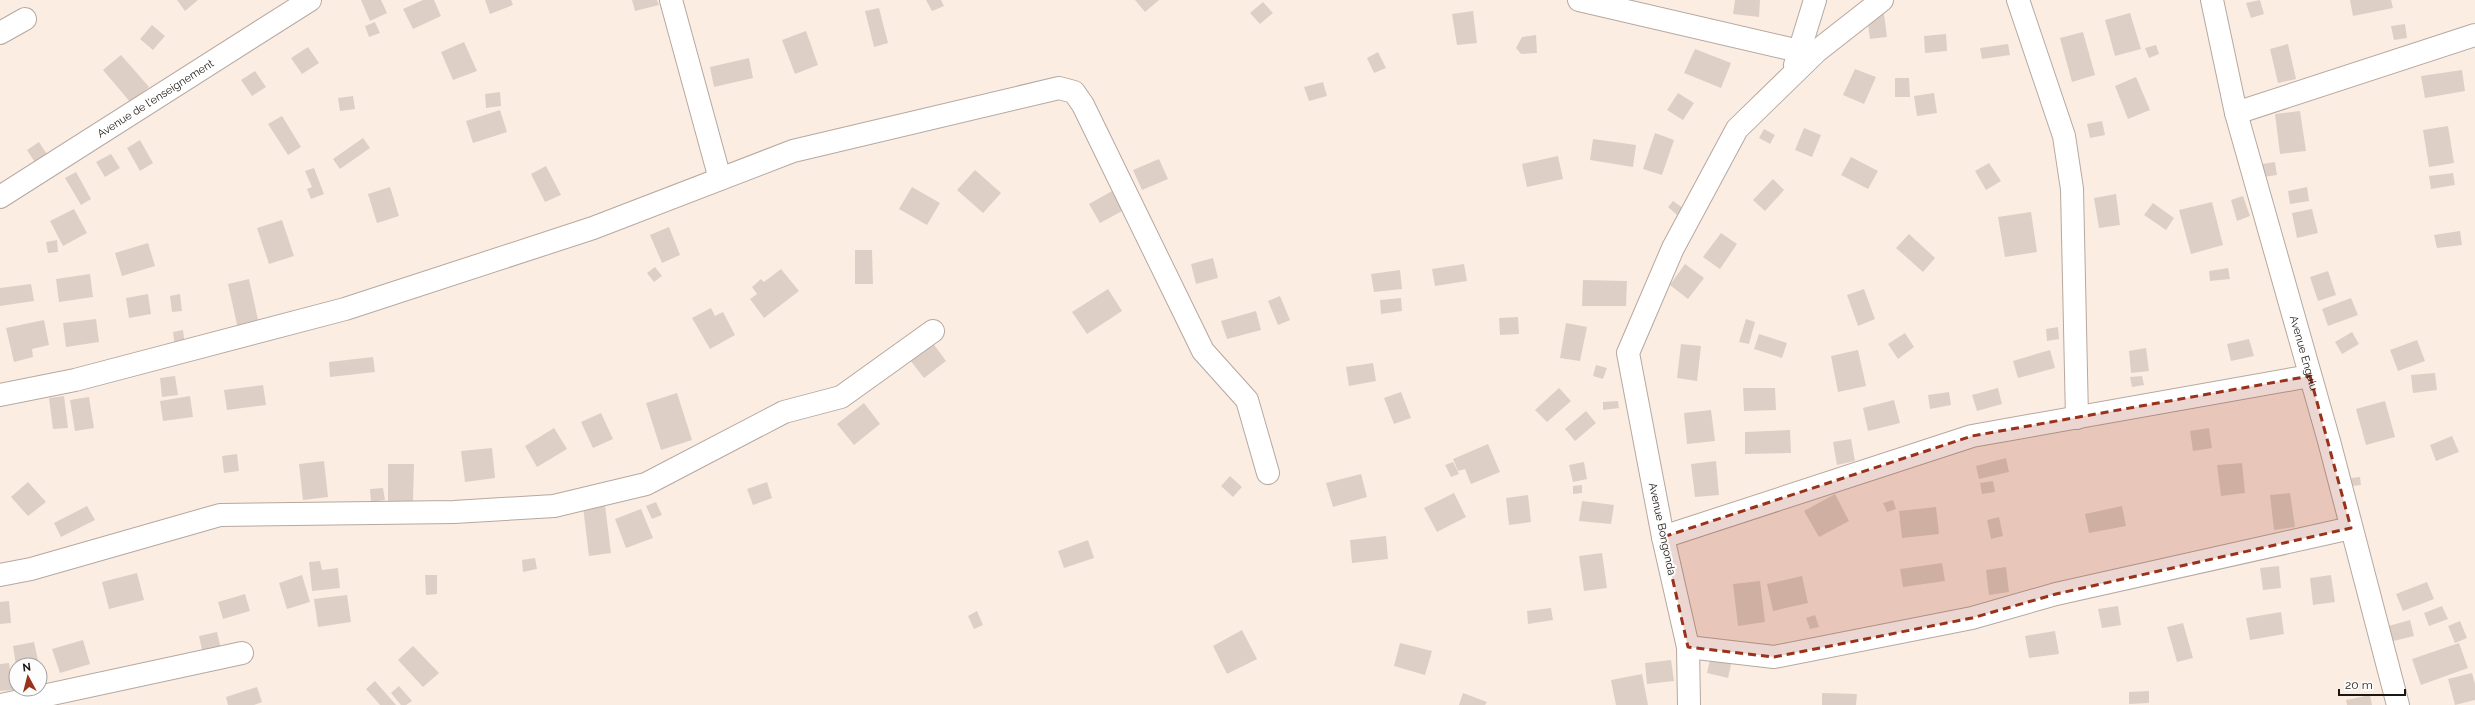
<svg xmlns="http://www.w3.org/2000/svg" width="2475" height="705" font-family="Raleway,sans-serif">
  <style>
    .building { fill: #decfc6 }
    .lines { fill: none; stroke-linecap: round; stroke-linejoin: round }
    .minor-casing { stroke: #b6a89f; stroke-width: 24 }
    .minor { stroke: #fff; stroke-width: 22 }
    .marked { fill: #9a311b; fill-opacity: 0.2; stroke: #9a311b; stroke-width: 3; stroke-dasharray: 8 5; stroke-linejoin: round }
    .labels { text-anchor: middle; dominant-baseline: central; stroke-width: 4; stroke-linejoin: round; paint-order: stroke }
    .street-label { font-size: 11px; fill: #1d1714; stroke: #fdfdfd }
  </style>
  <rect width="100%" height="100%" fill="#fcede3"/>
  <g class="building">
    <polygon points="177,0 198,0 185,11"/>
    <polygon points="361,0 381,0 387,13 370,21"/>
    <polygon points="423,0 434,0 441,16 413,29 403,9"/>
    <polygon points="485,0 511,0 513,5 490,14"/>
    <polygon points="632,0 657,0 659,5 635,11"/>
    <polygon points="926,0 941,0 944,6 932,11"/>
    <polygon points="1135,0 1159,0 1145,12"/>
    <polygon points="1735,0 1760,0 1759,17 1733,14"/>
    <polygon points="2260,0 2264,14 2251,18 2246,3"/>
    <polygon points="2350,0 2391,0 2393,8 2353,16"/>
    <polygon points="1263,2 1273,13 1260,24 1250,13"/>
    <polygon points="879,8 888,43 874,47 865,11"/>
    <polygon points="1473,11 1477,43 1457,45 1452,14"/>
    <polygon points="2130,13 2141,49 2115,56 2105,20"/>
    <polygon points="1884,14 1887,37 1870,39 1867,16"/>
    <polygon points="375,22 380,33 369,37 365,26"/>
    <polygon points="2405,24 2407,38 2394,40 2391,26"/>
    <polygon points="152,25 165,36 153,50 140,39"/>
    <polygon points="806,31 818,65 795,74 782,40"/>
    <polygon points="2083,32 2095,75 2072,82 2060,38"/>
    <polygon points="1946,34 1947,51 1925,53 1924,36"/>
    <polygon points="1536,35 1537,53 1521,54 1516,48 1522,37"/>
    <polygon points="464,42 477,71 453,80 441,52"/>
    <polygon points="2008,44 2010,55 1982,59 1980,48"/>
    <polygon points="2288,44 2296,79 2278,83 2270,49"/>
    <polygon points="2156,45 2159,54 2149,58 2145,48"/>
    <polygon points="308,47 319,63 302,74 291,58"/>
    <polygon points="1695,49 1731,63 1721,88 1684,73"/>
    <polygon points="1378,52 1386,68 1374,73 1367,58"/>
    <polygon points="121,55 149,87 131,103 103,70"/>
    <polygon points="749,58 753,78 714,87 710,67"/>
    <polygon points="1855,69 1876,77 1864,104 1843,95"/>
    <polygon points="2462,70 2465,91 2425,98 2421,76"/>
    <polygon points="255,71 266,87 252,96 241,80"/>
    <polygon points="2136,77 2150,110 2128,119 2115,86"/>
    <polygon points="1895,78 1909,78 1910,97 1895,97"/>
    <polygon points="1323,82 1327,96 1309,101 1304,87"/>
    <polygon points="500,92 501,106 486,108 485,94"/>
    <polygon points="1678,93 1694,103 1683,120 1667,110"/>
    <polygon points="1934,93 1937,113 1917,116 1914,96"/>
    <polygon points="353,96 355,109 340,111 338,98"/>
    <polygon points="500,110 507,132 473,143 466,121"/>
    <polygon points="2300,111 2306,151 2280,154 2275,114"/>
    <polygon points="282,116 301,147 288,155 268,124"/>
    <polygon points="2102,121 2105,135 2090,138 2087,124"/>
    <polygon points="2448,126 2454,163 2429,167 2423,130"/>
    <polygon points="1804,128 1821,135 1812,157 1795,150"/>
    <polygon points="1764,129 1775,135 1770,144 1759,138"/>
    <polygon points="1655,133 1674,140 1662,175 1643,169"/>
    <polygon points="363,138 370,148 340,169 333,159"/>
    <polygon points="1593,139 1636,145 1633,167 1590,160"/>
    <polygon points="140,140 153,163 140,171 127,148"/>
    <polygon points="39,142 50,159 38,167 27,150"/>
    <polygon points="111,154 120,168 105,177 96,162"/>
    <polygon points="1558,156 1563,179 1527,187 1522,164"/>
    <polygon points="1851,157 1878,171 1868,189 1841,175"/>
    <polygon points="1159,159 1168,179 1142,190 1133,170"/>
    <polygon points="2275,162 2277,175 2264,177 2262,164"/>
    <polygon points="1989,163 2001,181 1986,190 1975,171"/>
    <polygon points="546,166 561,195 545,202 531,174"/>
    <polygon points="314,168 324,194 311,199 307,189 312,187 305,171"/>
    <polygon points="975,170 1001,193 983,213 957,190"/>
    <polygon points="76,172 91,199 81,205 65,178"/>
    <polygon points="2453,173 2455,185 2431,189 2429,176"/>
    <polygon points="1773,179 1784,190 1765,211 1753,200"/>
    <polygon points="390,187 399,216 377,223 368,194"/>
    <polygon points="912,187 940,203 927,225 899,209"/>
    <polygon points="2307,187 2309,201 2290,204 2288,191"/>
    <polygon points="1112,191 1124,210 1100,223 1089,204"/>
    <polygon points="2116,194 2120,225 2099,228 2094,198"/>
    <polygon points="2243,196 2250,216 2237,221 2231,200"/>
    <polygon points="1673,201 1683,208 1677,215 1668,207"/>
    <polygon points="2212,202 2223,245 2191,254 2179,210"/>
    <polygon points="2153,203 2174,218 2166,230 2144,215"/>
    <polygon points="74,209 87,233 63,246 50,221"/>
    <polygon points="2312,209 2318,233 2297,238 2292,213"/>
    <polygon points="2031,212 2037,252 2005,257 1998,217"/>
    <polygon points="282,220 294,256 269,264 257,228"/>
    <polygon points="669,227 680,255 662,263 650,235"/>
    <polygon points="2460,231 2462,245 2437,248 2434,235"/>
    <polygon points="1721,233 1737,244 1720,269 1703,257"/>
    <polygon points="1909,234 1935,258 1923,272 1896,248"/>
    <polygon points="57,240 58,252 48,253 46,242"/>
    <polygon points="148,243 155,266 122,276 115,253"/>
    <polygon points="855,250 872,250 873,284 855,284"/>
    <polygon points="1213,258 1218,278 1196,284 1191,264"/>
    <polygon points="1464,264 1467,281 1435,286 1432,269"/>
    <polygon points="1685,264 1704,278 1688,299 1670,285"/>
    <polygon points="655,267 662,276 654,282 647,273"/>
    <polygon points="2228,268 2230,279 2210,281 2209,271"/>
    <polygon points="781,269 799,291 764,318 750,299 757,294 752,287 761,279 764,282"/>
    <polygon points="1400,270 1402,289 1374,292 1371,274"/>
    <polygon points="2328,271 2336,295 2318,301 2310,277"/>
    <polygon points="90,274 93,297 59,302 56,279"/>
    <polygon points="249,279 259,324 238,329 228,284"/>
    <polygon points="1583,280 1627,281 1626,306 1582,306"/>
    <polygon points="31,284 34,301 0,306 0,288"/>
    <polygon points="1108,289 1122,311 1087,334 1072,312"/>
    <polygon points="1864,289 1875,319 1858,326 1847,295"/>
    <polygon points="148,294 151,314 129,318 126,298"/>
    <polygon points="180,294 182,311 172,312 170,296"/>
    <polygon points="1280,296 1290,320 1278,325 1268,301"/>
    <polygon points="1401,298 1402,311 1381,314 1380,300"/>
    <polygon points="2351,298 2358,315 2328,326 2322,309"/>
    <polygon points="711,308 715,316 723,312 735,335 710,349 692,318"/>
    <polygon points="1256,311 1261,330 1227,339 1221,321"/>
    <polygon points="1518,317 1519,334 1500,335 1499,318"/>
    <polygon points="96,319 99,342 66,347 63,323"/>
    <polygon points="1746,319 1755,322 1749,344 1739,342"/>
    <polygon points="44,320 49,345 32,349 33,357 14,362 6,328"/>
    <polygon points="1566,323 1587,327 1580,361 1560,358"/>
    <polygon points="2058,327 2059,339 2047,341 2046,329"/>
    <polygon points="183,330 185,345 175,346 173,332"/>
    <polygon points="2352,332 2359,344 2342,354 2335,342"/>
    <polygon points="1905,333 1914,347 1898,359 1888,344"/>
    <polygon points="1759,334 1787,343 1782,358 1754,349"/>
    <polygon points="929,338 946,361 924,378 906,355"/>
    <polygon points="2249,339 2254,356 2231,361 2227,344"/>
    <polygon points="2417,340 2425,361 2398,371 2390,350"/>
    <polygon points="1681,344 1701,346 1697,381 1677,378"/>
    <polygon points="2146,348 2149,371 2131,373 2129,351"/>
    <polygon points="1858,350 1866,386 1838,392 1831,356"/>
    <polygon points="2050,350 2055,368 2018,378 2013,361"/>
    <polygon points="373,357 375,372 330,377 329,362"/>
    <polygon points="1373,363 1376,381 1349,386 1346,367"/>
    <polygon points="1596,365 1607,368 1603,379 1593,376"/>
    <polygon points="2435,373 2437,390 2413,393 2411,375"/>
    <polygon points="175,376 178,395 162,397 160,378"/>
    <polygon points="2142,376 2144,385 2132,387 2130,377"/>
    <polygon points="263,385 266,405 227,410 224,390"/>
    <polygon points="1559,388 1571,401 1547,422 1535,410"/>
    <polygon points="1743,388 1775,388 1776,410 1744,411"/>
    <polygon points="1998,388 2002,404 1977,411 1972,395"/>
    <polygon points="1401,392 1411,418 1394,424 1384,398"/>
    <polygon points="1949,392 1951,405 1930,409 1928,395"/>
    <polygon points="677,393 692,440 661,450 646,403"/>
    <polygon points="64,396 68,428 53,429 49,398"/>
    <polygon points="190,396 193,417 163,421 160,401"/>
    <polygon points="89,397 94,428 75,431 70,400"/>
    <polygon points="1894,400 1900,423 1868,431 1863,408"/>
    <polygon points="1618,401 1619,408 1603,410 1603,402"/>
    <polygon points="2385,401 2395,437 2366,445 2356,409"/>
    <polygon points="864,403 880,424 854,445 837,424"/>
    <polygon points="1711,410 1715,441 1687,444 1684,413"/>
    <polygon points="1586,411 1596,423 1575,441 1565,429"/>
    <polygon points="601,413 613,439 593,448 581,422"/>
    <polygon points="554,428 567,449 537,467 525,446"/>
    <polygon points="2209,428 2212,448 2193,451 2190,431"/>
    <polygon points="1790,430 1791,453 1745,454 1745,432"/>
    <polygon points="2452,436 2459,452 2436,461 2430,445"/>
    <polygon points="1851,439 1855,461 1837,465 1833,442"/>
    <polygon points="1488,444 1500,472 1471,484 1465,469 1458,471 1453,459"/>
    <polygon points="492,448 495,478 465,482 461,451"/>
    <polygon points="237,454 239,471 224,473 222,456"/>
    <polygon points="2006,458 2009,472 1979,479 1976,466"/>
    <polygon points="324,461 328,497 303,500 299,464"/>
    <polygon points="1716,461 1719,495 1695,497 1691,464"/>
    <polygon points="1453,462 1459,474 1451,477 1445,465"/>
    <polygon points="1584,462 1587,479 1573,482 1569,465"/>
    <polygon points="2242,463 2245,493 2221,496 2217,465"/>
    <polygon points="388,464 414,464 413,501 388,501"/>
    <polygon points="1361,474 1367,497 1333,507 1326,483"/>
    <polygon points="1230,476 1242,487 1233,497 1221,486"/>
    <polygon points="2360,477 2361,485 2352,486 2351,478"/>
    <polygon points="1993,481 1995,492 1982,494 1980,483"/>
    <polygon points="28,482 46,502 28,516 11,497"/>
    <polygon points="767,482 772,498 753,505 747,489"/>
    <polygon points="1582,485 1582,493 1573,494 1573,486"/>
    <polygon points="383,488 385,500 371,502 370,489"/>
    <polygon points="1454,493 1466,517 1437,532 1424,508"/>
    <polygon points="2290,493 2295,527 2274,530 2270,495"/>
    <polygon points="1835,494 1849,521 1819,537 1804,511"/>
    <polygon points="1528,495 1531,522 1509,525 1506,498"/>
    <polygon points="1893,500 1896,509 1887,512 1883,503"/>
    <polygon points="1582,501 1614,505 1611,524 1579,521"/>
    <polygon points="656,502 662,515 652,519 646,506"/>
    <polygon points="605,505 611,553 589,556 583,507"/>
    <polygon points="87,506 95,520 61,537 54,523"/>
    <polygon points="2122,506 2126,526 2089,533 2085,514"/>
    <polygon points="1936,507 1939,534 1902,538 1899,511"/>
    <polygon points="641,509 653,538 626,548 615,519"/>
    <polygon points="1999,517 2003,536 1991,539 1987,520"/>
    <polygon points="1386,536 1388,559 1352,563 1350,540"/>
    <polygon points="1088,540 1094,558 1064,568 1058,551"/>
    <polygon points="1602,553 1607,588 1584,591 1579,556"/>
    <polygon points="535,558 537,569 523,572 522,560"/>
    <polygon points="320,561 322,570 338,568 340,588 312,591 309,562"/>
    <polygon points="1942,563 1945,581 1903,587 1900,569"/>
    <polygon points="2279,566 2281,588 2263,590 2260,568"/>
    <polygon points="2006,567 2009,592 1989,595 1986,570"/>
    <polygon points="137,573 144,600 109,609 102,582"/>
    <polygon points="302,575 310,602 287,609 279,583"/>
    <polygon points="425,575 437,575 437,594 426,595"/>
    <polygon points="2331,575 2335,602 2313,605 2310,578"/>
    <polygon points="1802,576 1808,603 1773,611 1767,584"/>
    <polygon points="1760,581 1765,622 1738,626 1733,584"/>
    <polygon points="2427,582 2434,599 2403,611 2396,594"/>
    <polygon points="245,594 250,611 223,619 218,602"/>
    <polygon points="347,595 351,622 318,627 314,599"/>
    <polygon points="9,601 11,623 0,624 0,602"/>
    <polygon points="2118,606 2121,625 2102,628 2098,609"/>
    <polygon points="2442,606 2448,619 2429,626 2424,613"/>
    <polygon points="1551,608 1553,620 1528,624 1527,611"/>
    <polygon points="977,611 983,625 974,629 968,616"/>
    <polygon points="2281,612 2284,634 2250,640 2246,618"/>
    <polygon points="1815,615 1819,627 1810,629 1806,618"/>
    <polygon points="2410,620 2414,636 2389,642 2385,627"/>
    <polygon points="2460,621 2467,638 2455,643 2448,626"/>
    <polygon points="2183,623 2193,658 2177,662 2167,627"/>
    <polygon points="1242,630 1257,659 1227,674 1213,646"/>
    <polygon points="2055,631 2059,654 2029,658 2025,636"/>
    <polygon points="217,632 221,649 203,654 199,636"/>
    <polygon points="83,640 90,664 60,673 52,649"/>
    <polygon points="34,642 39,665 16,665 13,646"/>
    <polygon points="1400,643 1432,651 1425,675 1394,666"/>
    <polygon points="2459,643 2468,668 2421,685 2412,659"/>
    <polygon points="413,646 439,673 423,687 398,660"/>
    <polygon points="1711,655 1732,660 1728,678 1707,673"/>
    <polygon points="1671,660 1674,681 1647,684 1645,663"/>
    <polygon points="9,663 13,690 0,691 0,664"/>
    <polygon points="2472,673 2475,684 2475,700 2455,705 2448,679"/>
    <polygon points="1642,674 1648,705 1616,705 1611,680"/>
    <polygon points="375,681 396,705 380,705 366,689"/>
    <polygon points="399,686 412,701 406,705 401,705 391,693"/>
    <polygon points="257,687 262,702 254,705 228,705 226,697"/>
    <polygon points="2149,691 2149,703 2129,704 2129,692"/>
    <polygon points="1463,693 1487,702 1485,705 1459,705"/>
    <polygon points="1822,693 1857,694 1856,705 1822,705"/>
    <polygon points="2370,695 2372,705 2347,705 2346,700"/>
  </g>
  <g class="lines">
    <defs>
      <g id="minor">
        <polyline points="671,0 720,179"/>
        <polyline points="1579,0 1799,51"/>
        <polyline points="2018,0 2064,136 2072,189 2077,418"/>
        <path id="s1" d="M2212,0L2236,113L2329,441L2398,705"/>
        <polyline points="0,33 25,19"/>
        <polyline points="1795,65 1815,0"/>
        <polyline points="2236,113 2475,35"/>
        <path id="s2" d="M0,197L310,0"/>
        <polyline points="0,395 75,380 345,309 593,228 793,151 1059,88 1074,92 1083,105 1203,351 1247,400 1268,473"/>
        <polyline points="1663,537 1972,436 2310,376"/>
        <polyline points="0,575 31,569 220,515 454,512 554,506 646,484 784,412 841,397 933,331"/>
        <polyline points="1688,647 1774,657 1972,618 2056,594 2351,528"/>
        <polyline points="1,705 242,653"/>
        <polyline points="1689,705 1688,647 1663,537 1628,353 1673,248 1737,129 1817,51 1882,0"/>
      </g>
    </defs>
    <use href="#minor" class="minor-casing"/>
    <use href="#minor" class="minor"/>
  </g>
  <path class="marked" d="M2310,376L2351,528L2056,594L1972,618L1774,657L1688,647L1663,537L1972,436Z"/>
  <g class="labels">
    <g class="street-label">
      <text stroke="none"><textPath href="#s2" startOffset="184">Avenue de l'enseignement</textPath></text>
      <text stroke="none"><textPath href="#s1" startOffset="365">Avenue Engulu</textPath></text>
      <text transform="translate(1662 529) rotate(78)">Avenue Bongonda</text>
    </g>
  </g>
  <g transform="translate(28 677) rotate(353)"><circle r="19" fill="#fdfdfd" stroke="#a3a1a0"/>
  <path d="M0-3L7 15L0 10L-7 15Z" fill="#9a311b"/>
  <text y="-6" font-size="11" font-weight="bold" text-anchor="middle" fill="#1d1714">N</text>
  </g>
  <path d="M2339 689v6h66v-6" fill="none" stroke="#1d1714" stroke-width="2"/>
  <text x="2345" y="689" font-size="12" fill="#1d1714" stroke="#fdfdfd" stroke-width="3" paint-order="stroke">20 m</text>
</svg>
